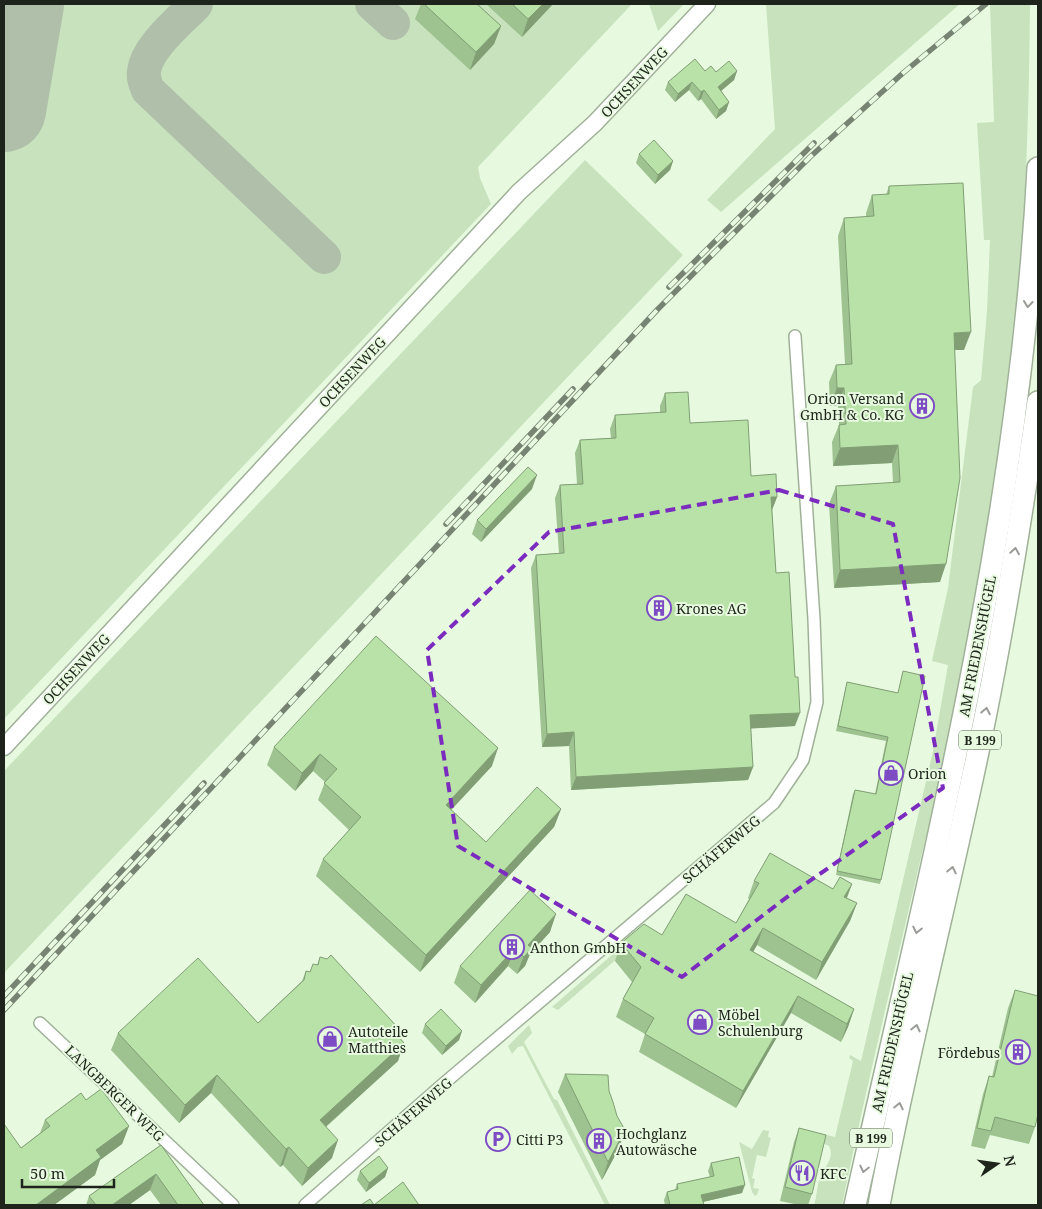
<svg xmlns="http://www.w3.org/2000/svg" width="1042" height="1209" font-family="'Noto Serif',serif">
  <style>
    .green { fill: #c8e2bd }
    .lines { fill: none; stroke-linecap: round; stroke-linejoin: round }
    .taxiway { stroke: #b0bfaa; stroke-width: 34 }
    .runway { stroke: #b0bfaa; stroke-width: 84 }
    .street-casing { stroke: #a0b199; stroke-width: 14 }
    .secondary-casing { stroke: #a0b199; stroke-width: 19 }
    .highway-casing { stroke: #a0b199; stroke-width: 24 }
    .street { stroke: #fff; stroke-width: 11 }
    .secondary { stroke: #fff; stroke-width: 16 }
    .highway { stroke: #fff; stroke-width: 21 }
    .rail-casing { stroke: #788473; stroke-width: 5.5 }
    .rail { stroke: #e7fae0; stroke-width: 4; stroke-dasharray: 11; stroke-linecap: butt }
    .wall { fill: #9ec290 }
    .shaded-wall { fill: #819e75 }
    .building { fill: #b8e2a7; stroke: #819e75 }
    .oneway { stroke: #9a9c98 }
    .marked { fill: none; stroke: #7b2cbf; stroke-width: 4; stroke-dasharray: 10 6; stroke-linejoin: round }
    .labels { text-anchor: middle; dominant-baseline: central; stroke-width: 4; stroke-linejoin: round; paint-order: stroke }
    .shield { fill: #e7fae0; stroke: #5a6456; stroke-width: 1 }
    .shield-label { font-size: 12px; font-weight: bold; fill: #1e241b }
    .street-label { font-size: 14px; fill: #1e241b; stroke: #e7fae0 }
    .poi-label { font-size: 14px; fill: #1e241b; stroke: #e7fae0; text-anchor: start }
  </style>
  <rect width="100%" height="100%" fill="#e7fae0"/>
  <g class="green">
    <polygon points="4,4 632,4 478,167 480,178 491,204 4,719"/>
    <polygon points="649,4 684,4 658,31"/>
    <polygon points="766,4 960,4 721,212 707,200 775,129"/>
    <path d="M991,4H1030C1029,123 1025,241 1011,359C995,495 970,630 943,763C935,803 924,843 915,883C890,990 864,1097 842,1205H814C817,1196 817,1185 820,1177C825,1166 835,1158 829,1146L817,1141L819,1133L835,1137L853,1061L849,1058L850,1055L861,1061L933,751L948,665L932,661L948,588L973,387L981,380L987,311L990,240H984L977,123L994,122L990,5Z"/>
    <polygon points="585,160 683,255 4,973 4,771"/>
    <polygon points="636,934 642,937 558,1010 552,1007"/>
    <polygon points="529,1025 532,1033 524,1042 554,1099 557,1100 610,1205 605,1205 523,1046 518,1047 512,1054 508,1046"/>
    <polygon points="763,1130 769,1131 768,1137 771,1138 766,1157 757,1155 752,1178 755,1179 753,1188 759,1189 757,1195 755,1196 752,1192 739,1142 752,1149"/>
  </g>
  <g class="lines">
    <g class="taxiway">
      <path d="M196,4C180,21 147,47 144,71C143,78 145,83 148,90L324,257"/>
      <polyline points="372,4 393,23"/>
    </g>
    <polyline class="runway" points="4,110 22,4"/>
    <defs>
      <g id="street">
        <polyline points="40,1023 233,1205"/>
        <polyline points="305,1205 442,1085 774,803 803,760 817,702 814,619 795,336"/>
      </g>
      <polyline id="secondary" points="4,747 519,192 595,123 707,4"/>
      <g id="highway">
        <path d="M855,1205C932,863 1020,520 1038,168"/>
        <path d="M879,1205C906,1061 942,919 973,775C1000,652 1020,527 1038,402"/>
      </g>
    </defs>
    <use href="#street" class="street-casing"/>
    <use href="#secondary" class="secondary-casing"/>
    <use href="#highway" class="highway-casing"/>
    <use href="#street" class="street"/>
    <use href="#secondary" class="secondary"/>
    <use href="#highway" class="highway"/>
    <defs>
      <g id="rail">
        <polyline points="669,287 814,143"/>
        <polyline points="446,524 573,389"/>
        <polyline points="4,996 204,783"/>
        <polyline points="4,1010 658,309 810,157 903,73 986,4"/>
      </g>
    </defs>
    <use href="#rail" class="rail-casing"/>
    <use href="#rail" class="rail"/>
  </g>
  <g class="wall">
    <polygon points="421,4 477,4 501,26 494,44 470,70 415,19"/>
    <polygon points="486,4 553,4 522,37"/>
    <polygon points="705,71 737,71 734,80 721,91 729,102 726,111 716,119 701,99 698,101 689,90 675,102 665,90 668,82"/>
    <polygon points="639,154 673,161 670,170 655,184 636,163"/>
    <polygon points="889,186 964,350 955,350 940,582 834,588 829,504 836,486 893,483 892,463 833,466 832,442 839,425 838,406 830,406 829,382 836,365 845,364 838,236 844,218 866,217 866,213 872,195 886,195"/>
    <polygon points="665,393 690,423 751,476 777,497 772,510 776,573 795,726 751,728 753,767 748,780 571,790 569,746 542,747 531,568 536,555 559,553 555,498 560,485 577,484 575,453 580,440 611,438 610,429 615,415 660,413 660,406"/>
    <polygon points="532,489 481,542 472,534 477,520"/>
    <polygon points="903,671 881,880 880,884 836,875 853,794 855,790 875,794 886,741 836,731 846,686 847,682 898,693"/>
    <polygon points="274,747 492,766 451,810 486,842 561,809 554,827 420,972 316,876 323,859 349,830 318,800 325,782 313,771 295,791 267,765"/>
    <polygon points="754,881 833,889 852,884 847,898 857,903 850,921 816,980 757,945 753,952 854,1009 848,1027 841,1042 791,1013 736,1108 639,1052 645,1034 616,1017 623,999 632,982 615,961 621,943 662,935 736,923 749,899 748,898"/>
    <polygon points="550,932 530,954 525,966 517,974 508,966 475,1003 454,983 460,966"/>
    <polygon points="320,957 401,1031 399,1037 404,1043 398,1061 326,1127 332,1158 302,1186 283,1165 280,1167 211,1093 179,1123 111,1050 118,1033 258,1023 302,981 306,971 310,972 313,964 317,965"/>
    <polygon points="1015,990 1035,1127 1029,1144 990,1135 985,1149 971,1146 983,1094 989,1076 992,1077 1008,1008"/>
    <polygon points="425,1024 462,1031 459,1040 442,1055 422,1033"/>
    <polygon points="565,1074 609,1091 619,1148 602,1180 558,1092"/>
    <polygon points="86,1100 129,1126 122,1144 100,1160 95,1175 54,1205 4,1205 21,1148 40,1133 45,1120"/>
    <polygon points="799,1128 812,1194 808,1205 799,1205 780,1201 794,1142"/>
    <polygon points="161,1145 204,1205 161,1205 150,1190 129,1205 86,1205 89,1196"/>
    <polygon points="711,1163 742,1193 703,1202 704,1205 665,1205 664,1200 667,1192 675,1190 677,1184 710,1177 708,1171"/>
    <polygon points="388,1168 385,1177 366,1192 357,1180 360,1171"/>
  </g>
  <g class="shaded-wall">
    <polygon points="543,4 553,4 522,37 528,19"/>
    <polygon points="501,26 494,44 470,70 476,52"/>
    <polygon points="737,71 734,80 715,96 718,87"/>
    <polygon points="692,82 689,90 675,102 678,94"/>
    <polygon points="704,90 701,99 698,101 701,92"/>
    <polygon points="729,102 726,111 716,119 719,110"/>
    <polygon points="673,161 670,170 655,184 658,175"/>
    <polygon points="971,332 964,350 948,350 954,333"/>
    <polygon points="837,388 844,388 838,406 830,406"/>
    <polygon points="898,445 892,463 833,466 840,448"/>
    <polygon points="537,475 532,489 481,542 486,529"/>
    <polygon points="771,497 777,497 772,510"/>
    <polygon points="946,564 940,582 834,588 840,570"/>
    <polygon points="800,713 795,726 745,729 750,715"/>
    <polygon points="574,732 569,746 542,747 547,734"/>
    <polygon points="498,748 492,766 439,823 446,805"/>
    <polygon points="320,754 313,771 295,791 302,773"/>
    <polygon points="753,767 748,780 571,790 576,777"/>
    <polygon points="561,809 554,827 420,972 426,955"/>
    <polygon points="852,884 845,902 844,897"/>
    <polygon points="857,903 850,921 816,980 822,962"/>
    <polygon points="556,914 550,932 530,954 525,966 517,974 528,945"/>
    <polygon points="763,928 757,945 744,968 750,950"/>
    <polygon points="515,948 508,966 475,1003 481,985"/>
    <polygon points="798,996 791,1013 736,1108 743,1091"/>
    <polygon points="854,1009 848,1027 841,1042 847,1024"/>
    <polygon points="462,1031 459,1040 442,1055 446,1046"/>
    <polygon points="404,1043 398,1061 313,1138 320,1120"/>
    <polygon points="217,1075 211,1093 179,1123 185,1105"/>
    <polygon points="129,1126 122,1144 100,1160 95,1175 54,1205 36,1205 96,1150"/>
    <polygon points="625,1130 619,1148 602,1180 608,1162"/>
    <polygon points="338,1140 332,1158 302,1186 308,1168"/>
    <polygon points="289,1147 283,1165 280,1167 286,1149"/>
    <polygon points="388,1168 385,1177 366,1192 369,1183"/>
    <polygon points="156,1174 150,1190 129,1205 112,1205"/>
    <polygon points="745,1185 742,1193 698,1203 701,1195"/>
  </g>
  <g class="building">
    <polygon points="424,4 477,4 501,26 476,52"/>
    <polygon points="512,4 543,4 528,19"/>
    <polygon points="695,59 705,71 711,66 716,72 729,61 737,71 718,87 729,102 719,110 704,90 701,92 692,82 678,94 668,82"/>
    <polygon points="654,140 673,161 658,175 639,154"/>
    <polygon points="963,183 971,332 954,333 960,478 946,564 840,570 836,486 900,482 898,445 840,448 839,425 846,424 844,388 837,388 836,365 852,364 844,218 874,216 872,195 889,194 889,186"/>
    <polygon points="688,392 690,423 748,420 751,476 776,474 777,497 771,497 776,573 789,572 795,677 798,677 800,713 750,715 753,767 576,777 574,732 547,734 536,555 564,553 560,485 583,484 580,440 616,438 615,415 666,412 665,393"/>
    <polygon points="528,467 537,475 486,529 477,520"/>
    <polygon points="376,636 498,748 446,805 486,842 537,787 561,809 426,955 323,859 361,817 324,783 337,769 320,754 302,773 274,747"/>
    <polygon points="903,671 925,676 881,880 837,871 855,790 876,794 888,737 838,726 847,682 898,693"/>
    <polygon points="770,853 833,889 840,877 852,884 844,897 857,903 822,962 763,928 750,950 854,1009 847,1024 798,996 743,1091 645,1034 654,1018 623,999 641,967 621,943 644,924 662,935 686,894 736,923 759,883 754,881"/>
    <polygon points="530,890 556,914 528,945 532,948 524,957 515,948 481,985 460,966"/>
    <polygon points="331,955 401,1031 397,1035 404,1043 320,1120 338,1140 308,1168 289,1147 286,1149 217,1075 185,1105 118,1033 198,958 258,1023 304,980 306,971 310,972 313,964 318,965 320,957 327,959"/>
    <polygon points="1015,990 1038,996 1038,1114 1035,1127 995,1117 991,1131 977,1128 989,1076 994,1077"/>
    <polygon points="441,1009 462,1031 446,1046 425,1024"/>
    <polygon points="565,1074 608,1075 609,1091 613,1102 617,1116 625,1130 608,1162"/>
    <polygon points="101,1089 129,1126 96,1150 101,1157 36,1205 4,1205 4,1124 21,1148 50,1126 45,1120 81,1093 86,1100"/>
    <polygon points="799,1128 826,1135 812,1194 785,1187"/>
    <polygon points="161,1145 204,1205 178,1205 156,1174 112,1205 96,1205 89,1196"/>
    <polygon points="379,1156 388,1168 369,1183 360,1171"/>
    <polygon points="739,1157 745,1185 701,1195 704,1205 668,1205 670,1205 667,1192 678,1189 677,1184 714,1176 711,1163"/>
    <polygon points="403,1182 419,1205 361,1205 370,1199 374,1205"/>
  </g>
  <defs><path id="oneway-chevron" d="M-2-3.5L2.5 0L-2 3.5" fill="none" stroke-width="1.6" stroke-linecap="round" stroke-linejoin="round" transform="scale(1.25)"/></defs>
  <g class="oneway">
    <use href="#oneway-chevron" transform="translate(1028 304) rotate(96)"/>
    <use href="#oneway-chevron" transform="translate(1015 551) rotate(-81)"/>
    <use href="#oneway-chevron" transform="translate(986 711) rotate(-79)"/>
    <use href="#oneway-chevron" transform="translate(952 870) rotate(-78)"/>
    <use href="#oneway-chevron" transform="translate(917 930) rotate(102)"/>
    <use href="#oneway-chevron" transform="translate(916 1028) rotate(-77)"/>
    <use href="#oneway-chevron" transform="translate(899 1106) rotate(-78)"/>
    <use href="#oneway-chevron" transform="translate(864 1169) rotate(103)"/>
  </g>
  <path class="marked" d="M779,490L893,524L943,788L791,894L682,977L458,846L427,650L549,532Z"/>
  <defs>
    <symbol id="building-ring" viewBox="-11 -11 22 22"><circle r="9.5" fill="#e7fae0" stroke="#7d4cc4" stroke-width="1.5"/><path d="M-4-6H4V6H1V3H-1V6H-4ZM-2.5-4.3h1.7v1.8h-1.7ZM.8-4.3h1.7v1.8H.8ZM-2.5-1h1.7V.8h-1.7ZM.8-1h1.7V.8H.8Z" fill="#7d4cc4"/></symbol>
    <symbol id="shop-ring" viewBox="-11 -11 22 22"><circle r="9.5" fill="#e7fae0" stroke="#7d4cc4" stroke-width="1.5"/><path d="M-5-2.5h2.3a2.7 3.5 0 0 1 5.4 0H5L5.5 6h-11ZM-1.5-2.5h3a1.5 2.3 0 0 0-3 0Z" fill="#7d4cc4"/></symbol>
    <symbol id="parking-ring" viewBox="-11 -11 22 22"><circle r="9.5" fill="#e7fae0" stroke="#7d4cc4" stroke-width="1.5"/><path d="M-3.5-5.5H1a3.5 3.5 0 0 1 0 7H-1V5.5H-3.5ZM-1-3.4V-.6H.8a1.4 1.4 0 0 0 0-2.8Z" fill="#7d4cc4"/></symbol>
    <symbol id="restaurant-ring" viewBox="-11 -11 22 22"><circle r="9.5" fill="#e7fae0" stroke="#7d4cc4" stroke-width="1.5"/><path d="M-5-6h1v4h1v-4h1v4h1v-4h1v5L-1.5 .5V6h-2V.5L-5-1ZM5-6V6H3V1.5H1.5Q1.5-4 5-6Z" fill="#7d4cc4"/></symbol>
  </defs>
  <g fill-rule="evenodd">
    <use href="#building-ring" x="908" y="392" width="28" height="28"/>
    <use href="#building-ring" x="645" y="594" width="28" height="28"/>
    <use href="#shop-ring" x="877" y="759" width="28" height="28"/>
    <use href="#building-ring" x="498" y="933" width="28" height="28"/>
    <use href="#shop-ring" x="686" y="1008" width="28" height="28"/>
    <use href="#shop-ring" x="316" y="1025" width="28" height="28"/>
    <use href="#building-ring" x="1004" y="1038" width="28" height="28"/>
    <use href="#parking-ring" x="484" y="1125" width="28" height="28"/>
    <use href="#building-ring" x="585" y="1127" width="28" height="28"/>
    <use href="#restaurant-ring" x="788" y="1159" width="28" height="28"/>
  </g>
  <g class="labels">
    <g class="shield">
      <rect x="959" y="730.5" width="42" height="19" rx="4"/>
      <rect x="850" y="1128.5" width="42" height="19" rx="4"/>
    </g>
    <g class="shield-label">
      <text x="980" y="740">B 199</text>
      <text x="871" y="1138">B 199</text>
    </g>
    <g class="street-label">
      <text transform="translate(634 82) rotate(-47)">OCHSENWEG</text>
      <text transform="translate(352 372) rotate(-47)">OCHSENWEG</text>
      <text transform="translate(977 646) rotate(-79)">AM FRIEDENSHÜGEL</text>
      <text transform="translate(76 669) rotate(-47)">OCHSENWEG</text>
      <text transform="translate(721 849) rotate(-40)">SCHÄFERWEG</text>
      <text transform="translate(892 1042) rotate(-77)">AM FRIEDENSHÜGEL</text>
      <text transform="translate(115 1093) rotate(44)">LANGBERGER WEG</text>
      <text transform="translate(413 1112) rotate(-41)">SCHÄFERWEG</text>
    </g>
    <g class="poi-label">
      <text x="904" y="398" text-anchor="end">Orion Versand<tspan x="904" dy="16">GmbH &amp; Co. KG</tspan></text>
      <text x="676" y="608">Krones AG</text>
      <text x="908" y="773">Orion</text>
      <text x="530" y="947">Anthon GmbH</text>
      <text x="718" y="1014">Möbel<tspan x="718" dy="16">Schulenburg</tspan></text>
      <text x="348" y="1031">Autoteile<tspan x="348" dy="16">Matthies</tspan></text>
      <text x="1000" y="1052" text-anchor="end">Fördebus</text>
      <text x="616" y="1133">Hochglanz<tspan x="616" dy="16">Autowäsche</tspan></text>
      <text x="516" y="1139">Citti P3</text>
      <text x="820" y="1173">KFC</text>
    </g>
  </g>
  <rect width="1042" height="1209" fill="none" stroke="#1e241b" stroke-width="10"/>
  <g transform="translate(997 1164) rotate(77)" stroke="#e7fae0" stroke-width="4" paint-order="stroke">
  <path d="M0-4L9 19L0 12L-9 19Z" fill="#1e241b"/>
  <text y="-8" font-size="14" font-weight="bold" text-anchor="middle" fill="#1e241b">N</text>
  </g>
  <path d="M22 1179v8h92v-8" fill="none" stroke="#1e241b" stroke-width="2.5"/>
  <text x="30" y="1179" font-size="15" fill="#1e241b" stroke="#e7fae0" stroke-width="4" paint-order="stroke">50 m</text>
</svg>
